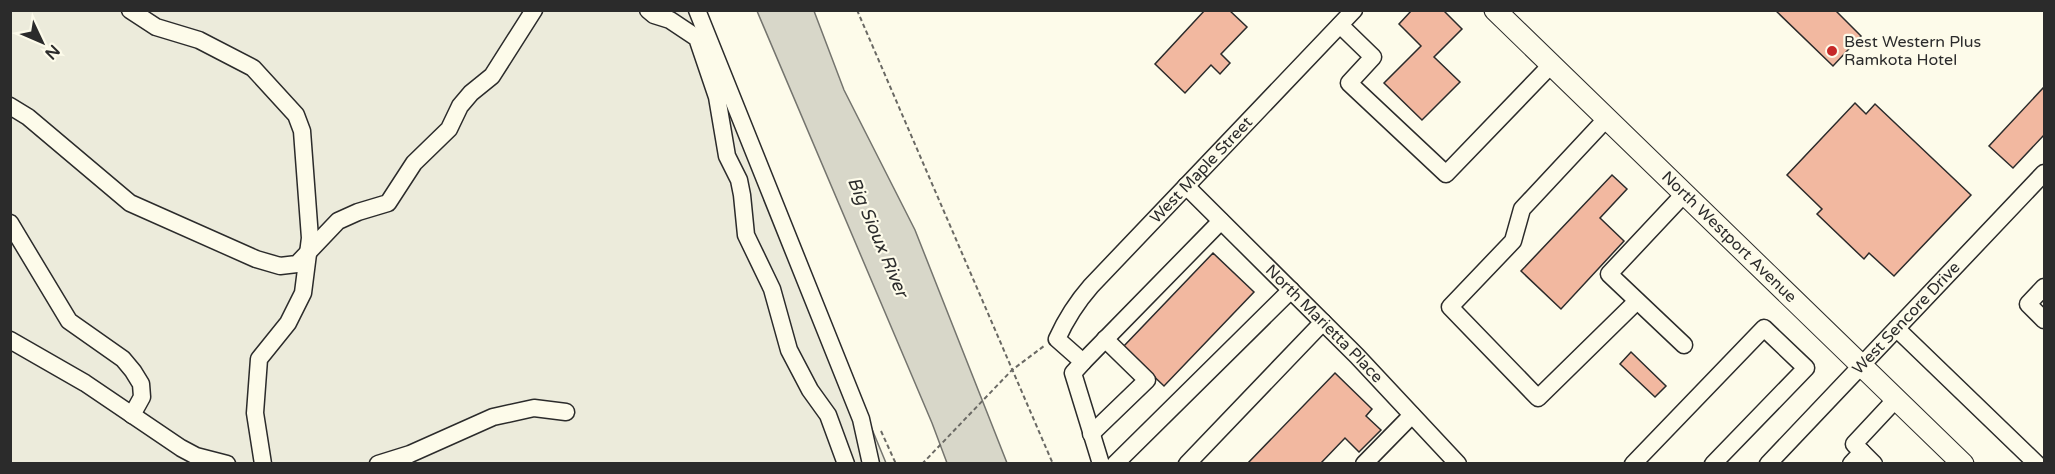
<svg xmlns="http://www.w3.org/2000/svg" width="2055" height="474" font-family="'Varela Round',sans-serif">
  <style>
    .green { fill: #ecebdb; stroke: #74746e; stroke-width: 1.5 }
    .water { fill: #d8d7c9; stroke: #74746e; stroke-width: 1.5 }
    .building { fill: #f2b8a0; stroke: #2b2b2b; stroke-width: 1.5 }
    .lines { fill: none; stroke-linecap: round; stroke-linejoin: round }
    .minor-casing { stroke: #2b2b2b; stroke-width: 19 }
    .major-casing { stroke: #2b2b2b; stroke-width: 23 }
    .path { stroke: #6a6964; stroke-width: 2; stroke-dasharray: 4.5 3; stroke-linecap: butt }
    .minor { stroke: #fdfbea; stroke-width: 16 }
    .major { stroke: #fdfbea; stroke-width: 21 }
    .poi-dot { fill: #c62828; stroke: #fdfbea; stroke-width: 2 }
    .labels { text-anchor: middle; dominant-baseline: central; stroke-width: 4.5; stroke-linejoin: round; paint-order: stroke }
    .poi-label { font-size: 16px; fill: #2b2b2b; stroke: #fdfbea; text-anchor: start }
    .street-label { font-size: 16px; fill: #2b2b2b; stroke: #fdfbea }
    .water-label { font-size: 18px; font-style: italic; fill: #2b2b2b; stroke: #fdfbea }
  </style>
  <rect width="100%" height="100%" fill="#fdfbea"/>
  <polygon class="green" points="10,11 699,11 886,463 11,463"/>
  <polygon class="water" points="757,11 814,11 844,90 915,230 1007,463 947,463 932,423"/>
  <g class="building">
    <polygon points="1205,10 1229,10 1247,27 1221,54 1230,63 1220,74 1211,65 1185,93 1155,64"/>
    <polygon points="1412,10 1443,10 1462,29 1434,57 1460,82 1422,120 1384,83 1421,46 1399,24"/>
    <polygon points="1775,10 1835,10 1861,36 1833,66"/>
    <polygon points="2044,87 2044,135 2013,168 1989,146"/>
    <polygon points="1855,103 1866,114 1875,104 1971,195 1894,276 1869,253 1864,259 1817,214 1822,209 1787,175"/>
    <polygon points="1612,175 1627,189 1600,218 1624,241 1561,309 1521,271"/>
    <polygon points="1213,253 1254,292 1164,386 1123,347"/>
    <polygon points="1631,352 1666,386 1655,397 1620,364"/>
    <polygon points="1335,373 1372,409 1366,416 1381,430 1359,452 1345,438 1320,464 1247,464"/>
  </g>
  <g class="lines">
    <defs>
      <g id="minor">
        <polyline points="130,10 156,27 199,40 253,68 296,115 302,131 310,238 303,293 288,323 259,359 255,413 263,464"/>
        <polyline points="648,10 654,15 670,20 697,38 717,97 727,156 739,180 742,195 746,235 772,289 789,350 810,390 828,415 846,464"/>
        <polyline points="697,10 861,419 871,464"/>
        <polyline points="1340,25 1373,57 1349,83 1446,174 1551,65"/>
        <polyline points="10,106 28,117 130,203 256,259 280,266 297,264 338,221 358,212 388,203 414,163 449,129 460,106 471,93 492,76 534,10"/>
        <polyline points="1607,118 1522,209 1513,241 1450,307 1538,398 1637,301"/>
        <path id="s1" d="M1186,186L1357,356L1458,464"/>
        <polyline points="10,223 69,321 123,359 133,371 141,384 142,397 132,415"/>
        <polyline points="2044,287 2028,304 2044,320"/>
        <polyline points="1897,329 2037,464"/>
        <polyline points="10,340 85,383 181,448 196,456 227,464"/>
        <polyline points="1684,345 1609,274 1685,193"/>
        <polyline points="1083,362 1221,221"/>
        <polyline points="1091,434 1147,380 1105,339"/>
        <polyline points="378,464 410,454 493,417 534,408 566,412"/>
        <path id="s2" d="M1101,464L1073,373L1083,362L1057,339C1066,319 1077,302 1091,286L1354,10"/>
        <polyline points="1115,464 1291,290"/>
        <polyline points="1187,464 1323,322"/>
        <polyline points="1364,464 1412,415"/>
        <polyline points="1633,464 1764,328 1806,368 1713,464"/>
        <path id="s3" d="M1768,464L2044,173"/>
        <polyline points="1851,464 1862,452"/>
        <polyline points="1874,464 1854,444 1896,399"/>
      </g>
      <g id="major">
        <path id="s4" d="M1495,10L1963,464"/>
      </g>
    </defs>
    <use href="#minor" class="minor-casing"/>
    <use href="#major" class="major-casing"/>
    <g class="path">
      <polyline points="857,10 1053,464"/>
      <polyline points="881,431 896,464"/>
      <polyline points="922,464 1012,370 1044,346"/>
    </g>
    <use href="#minor" class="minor"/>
    <use href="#major" class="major"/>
  </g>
  <circle class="poi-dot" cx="1832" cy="51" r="6"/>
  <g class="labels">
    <g class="poi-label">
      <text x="1844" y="42">Best Western Plus<tspan x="1844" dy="18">Ramkota Hotel</tspan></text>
    </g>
    <g class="street-label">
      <text stroke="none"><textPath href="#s2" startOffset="368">West Maple Street</textPath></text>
      <text stroke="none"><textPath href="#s4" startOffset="326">North Westport Avenue</textPath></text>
      <text stroke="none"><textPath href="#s3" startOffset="201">West Sencore Drive</textPath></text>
      <text stroke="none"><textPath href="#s1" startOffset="195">North Marietta Place</textPath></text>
    </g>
    <g class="water-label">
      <text transform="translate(878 237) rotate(67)">Big Sioux River</text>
    </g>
  </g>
  <rect width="2055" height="474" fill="none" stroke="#2b2b2b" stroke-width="24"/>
  <g transform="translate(42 42) rotate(134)" stroke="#fdfbea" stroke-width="4.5" paint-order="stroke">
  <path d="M0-4.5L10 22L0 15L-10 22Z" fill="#2b2b2b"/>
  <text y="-9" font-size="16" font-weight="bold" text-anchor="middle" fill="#2b2b2b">N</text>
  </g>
</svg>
